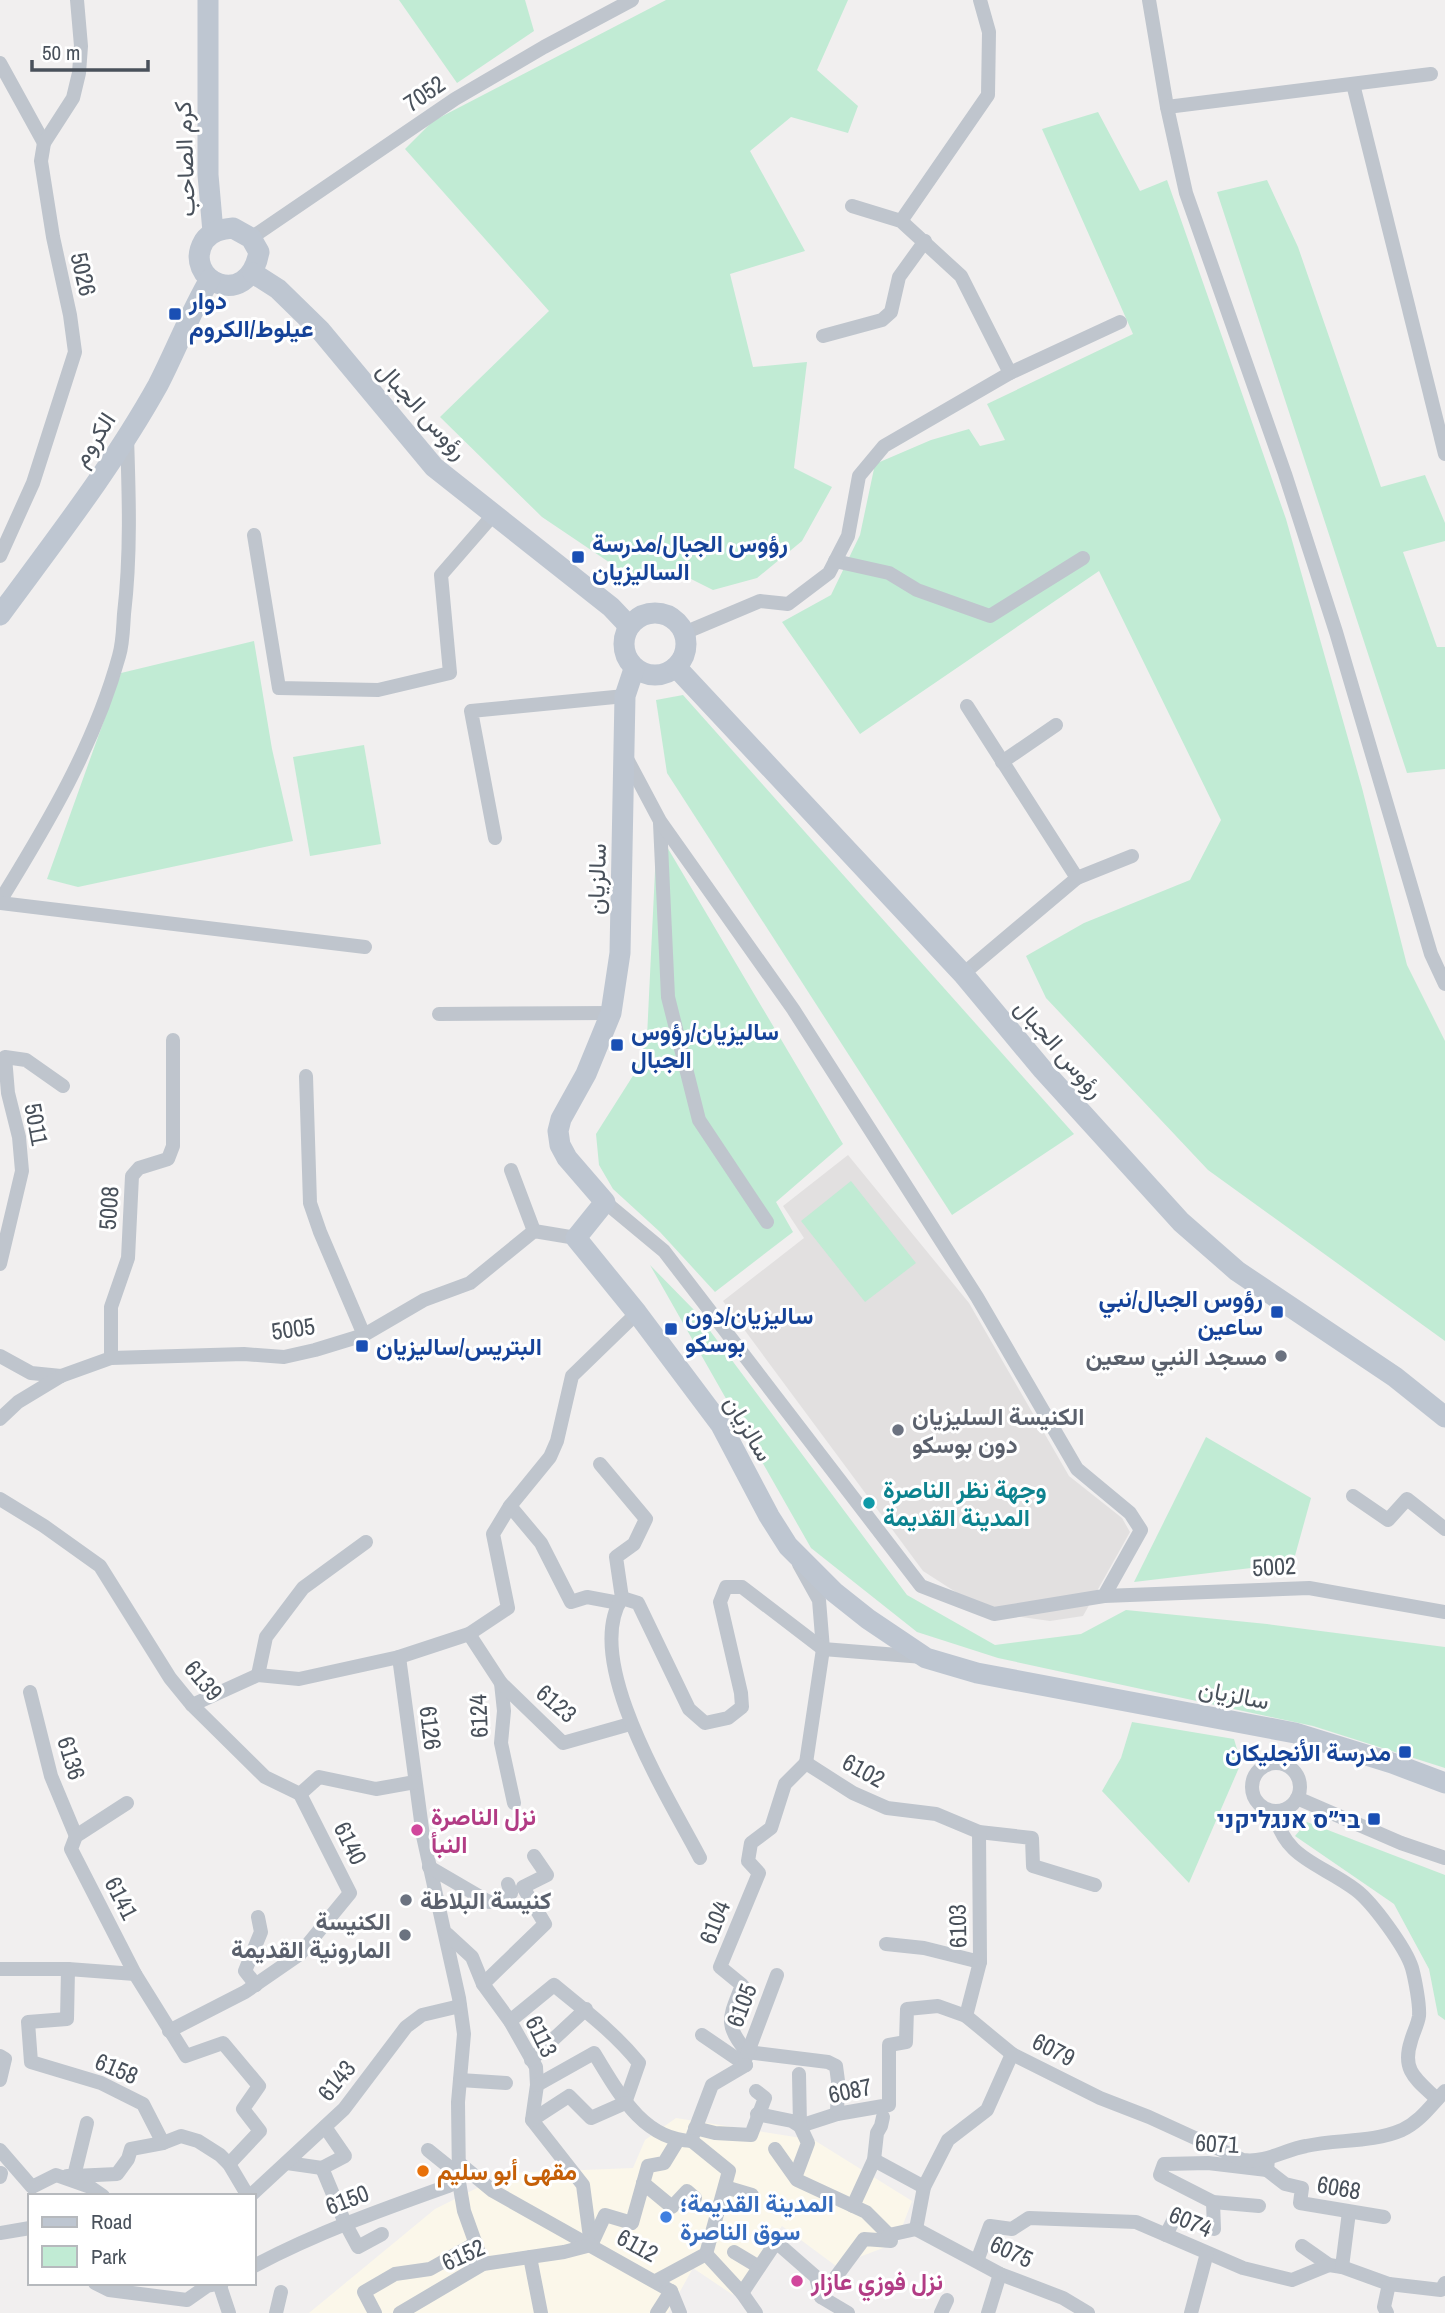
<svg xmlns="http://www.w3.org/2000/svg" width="1445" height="2313" font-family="'Archivo Narrow',Vazirmatn,Heebo,sans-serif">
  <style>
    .commercial { fill: #fbf7ea }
    .education { fill: #e2e0e0 }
    .green { fill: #c1ebd4 }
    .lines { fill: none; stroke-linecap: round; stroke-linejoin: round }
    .street { stroke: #bfc5cd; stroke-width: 14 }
    .secondary { stroke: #bec6d1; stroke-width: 21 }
    .transit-dot { fill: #1a4fb4; stroke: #fff; stroke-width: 2.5 }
    .worship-dot { fill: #6b7280; stroke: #fff; stroke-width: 2.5 }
    .culture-dot { fill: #0f9aa8; stroke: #fff; stroke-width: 2.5 }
    .hotel-dot { fill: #d1479c; stroke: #fff; stroke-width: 2.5 }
    .food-dot { fill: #e8710a; stroke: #fff; stroke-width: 2.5 }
    .shop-dot { fill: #3f7fe0; stroke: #fff; stroke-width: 2.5 }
    .labels { text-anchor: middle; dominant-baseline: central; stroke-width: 6; stroke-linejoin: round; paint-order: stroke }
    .street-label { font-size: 24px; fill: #49515b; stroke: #fff }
    .transit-label { font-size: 24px; font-weight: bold; fill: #164399; stroke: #fff; text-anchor: start }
    .worship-label { font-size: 24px; font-weight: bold; fill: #5b616d; stroke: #fff; text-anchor: end }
    .culture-label { font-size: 24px; font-weight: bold; fill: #0d838f; stroke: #fff; text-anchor: start }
    .hotel-label { font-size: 24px; font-weight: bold; fill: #b23c85; stroke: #fff; text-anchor: start }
    .food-label { font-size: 24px; font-weight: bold; fill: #c56008; stroke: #fff; text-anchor: start }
    .shop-label { font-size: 24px; font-weight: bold; fill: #366cbe; stroke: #fff; text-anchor: start }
  </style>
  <rect width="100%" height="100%" fill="#f1efef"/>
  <polygon class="commercial" points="676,2118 814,2140 912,2201 896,2243 836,2266 782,2226 733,2295 693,2268 668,2313 309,2313 435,2209 507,2173 633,2168 645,2140"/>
  <polygon class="education" points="848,1155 969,1303 1069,1476 1122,1518 1130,1532 1083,1616 1050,1621 1014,1616 965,1598 923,1571 723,1301 804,1238 783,1206"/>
  <g class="green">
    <polygon points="399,0 525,0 534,31 457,83"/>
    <polygon points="666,0 848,0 817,70 858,106 848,133 791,117 750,151 805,251 730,274 753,367 807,362 794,468 832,487 802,541 757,578 713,590 683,575 631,577 542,517 440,417 549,311 405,149 433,121"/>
    <polygon points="1098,112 1140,191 1167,180 1286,519 1362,788 1407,965 1445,1041 1445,1341 1208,1170 1046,998 1026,956 1084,923 1190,880 1221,820 1099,571 860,734 782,622 831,595 860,535 875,464 931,440 969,429 980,446 1005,440 987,404 1133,334 1042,129"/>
    <polygon points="1267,180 1298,247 1381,487 1425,475 1445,523 1445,541 1403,552 1437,647 1445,647 1445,769 1407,773 1217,192"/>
    <polygon points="254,641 272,749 293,841 78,887 47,879 121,673"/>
    <polygon points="683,695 1074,1134 952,1215 667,773 656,700"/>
    <polygon points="364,745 381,844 310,856 293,757"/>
    <polygon points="657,830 843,1144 776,1202 793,1232 715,1292 660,1232 613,1189 599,1165 596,1134 636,1071 647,1037"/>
    <polygon points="851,1181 916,1263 865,1302 801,1221"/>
    <polygon points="650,1265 696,1312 907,1595 995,1645 1081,1634 1126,1610 1267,1624 1445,1647 1445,1768 1313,1726 998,1658 917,1632 811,1548"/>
    <polygon points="1206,1437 1311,1498 1293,1563 1134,1582"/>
    <polygon points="1132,1722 1234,1739 1241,1763 1189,1883 1102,1791 1121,1758"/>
    <polygon points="1307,1822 1445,1875 1445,2020 1438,2015 1429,1969 1394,1904 1295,1836"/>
  </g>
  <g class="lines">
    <g class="street">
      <polyline points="1149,0 1167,107 1186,193 1285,474 1336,632 1431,954 1445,984"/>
      <polyline points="0,63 44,143"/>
      <polyline points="1353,84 1445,454"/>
      <polyline points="1167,107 1431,74"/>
      <polyline points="852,206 901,221 961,276 1010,373"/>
      <polyline points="901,221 988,95 989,32 980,0"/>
      <polyline points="251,238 455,99 544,47 632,0"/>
      <polyline points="823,336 882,320 891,312 899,277 925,241"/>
      <polyline points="254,535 279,688 378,690 450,673 441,575 494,514"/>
      <polyline points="0,556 33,483 75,352 70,315 53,237 41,161 44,143 73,98 79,73 81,46 77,0"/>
      <polyline points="835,561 889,573 917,590 990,616 1083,558"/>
      <polyline points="684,633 760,601 788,604 829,573 848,536 859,476 884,446 1010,373 1120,322"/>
      <polyline points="967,706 1077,878"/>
      <polyline points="1002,762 1056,725"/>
      <polyline points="660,823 668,997 699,1120 767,1222"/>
      <polyline points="495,838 471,711 625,696"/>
      <path d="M0,901C48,823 95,744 119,656C123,643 123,628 124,614C131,555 129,496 127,437"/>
      <polyline points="0,903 365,947"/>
      <polyline points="963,974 1077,878 1132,856"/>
      <polyline points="439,1014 611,1013"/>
      <polyline points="306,1076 310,1203 320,1232 364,1335"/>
      <polyline points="511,1170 534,1231"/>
      <polyline points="605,1202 664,1251 921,1586 994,1614 1104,1596 1141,1530 1130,1513 1077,1469 977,1297 793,1009 660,821 626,757"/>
      <polyline points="0,1264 22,1171 19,1137 8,1093 5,1057 26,1060 63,1086"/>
      <polyline points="0,1356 31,1373 61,1376"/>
      <polyline points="111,1358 111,1307 128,1258 132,1176 139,1168 168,1159 173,1146 173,1040"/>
      <polyline points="0,1419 18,1402 61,1376 111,1358 244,1354 284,1357 315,1350 364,1335 424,1300 470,1283 534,1231 576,1238"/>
      <polyline points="600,1464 646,1519 634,1544 616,1557 622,1598"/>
      <polyline points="1353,1496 1388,1520 1407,1499 1445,1529"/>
      <polyline points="0,1499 44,1526 100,1566 170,1678 192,1705 265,1777 300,1794"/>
      <polyline points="510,1506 541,1543 571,1602 587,1597 619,1603"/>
      <polyline points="799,1564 819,1600 823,1649 806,1763"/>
      <polyline points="1104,1596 1309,1588 1445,1612"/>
      <polyline points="469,1634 501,1683 504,1711 501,1743 514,1803"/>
      <polyline points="399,1657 423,1836 459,1998 464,2034 458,2102 459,2182 464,2211 483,2264"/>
      <polyline points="258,1675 266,1637 303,1588 366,1542"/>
      <polyline points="501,1683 563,1743 630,1724"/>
      <polyline points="30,1692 51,1776 76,1836"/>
      <polyline points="192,1705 258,1675 299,1679 399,1657 469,1634 508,1608 493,1534 510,1506 550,1457 557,1441 572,1376 637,1313"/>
      <path d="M806,1763L785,1784L771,1828L751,1843L748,1861L759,1873L720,1967L742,1985C730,2017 723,2024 747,2052L828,2062L836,2066L838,2081L837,2114"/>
      <polyline points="806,1763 853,1793 887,1808 936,1814 979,1832 1032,1838 1033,1866 1095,1885"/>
      <circle cx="1276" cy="1787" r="24"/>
      <polyline points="300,1794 319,1777 376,1789 415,1782"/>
      <polyline points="1297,1798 1401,1843 1445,1858"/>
      <polyline points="127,1803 76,1836 71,1849 135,1974 186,2056 223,2043 259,2086 243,2109 260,2131 229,2164"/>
      <path d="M1274,1811C1284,1860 1321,1863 1356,1890C1372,1902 1406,1948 1412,1968C1415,1979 1420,2005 1419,2016C1418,2024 1413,2033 1411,2041C1401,2071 1417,2080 1437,2099"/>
      <path d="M700,1858C670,1800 581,1661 622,1598L638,1603L689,1709L705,1723L728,1718L742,1707L741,1693L720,1602L726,1587H742L823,1649L923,1657"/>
      <polyline points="429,1867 489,1902 503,1901 511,1893 508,1884"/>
      <polyline points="447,1934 472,1957 483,1984 510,2021 536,2067 537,2085 532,2120 583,2185 591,2245"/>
      <polyline points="886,1944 924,1948 980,1962"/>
      <polyline points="0,1969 68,1969 135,1974"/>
      <polyline points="68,1969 67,2019 28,2022 31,2062 101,2083 143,2104 163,2143"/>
      <polyline points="483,1984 545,1924 523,1887 547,1875 534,1856"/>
      <polyline points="256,1985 245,1971 261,1932 258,1917"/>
      <polyline points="966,2016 980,1962 979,1832"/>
      <path d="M510,2021L554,1985C584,2010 614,2032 639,2063L625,2103"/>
      <polyline points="169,2031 245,1992 300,1954 350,1893 300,1794"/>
      <polyline points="702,2035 746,2065"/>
      <polyline points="0,2056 5,2059 0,2080"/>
      <polyline points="531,2060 586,2009"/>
      <polyline points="745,2060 777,1975"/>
      <polyline points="460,2080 506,2083"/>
      <path d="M537,2085L594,2053C617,2090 642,2140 692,2141"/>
      <polyline points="757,2114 792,2121 800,2126 837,2114 889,2105 889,2045 906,2042 907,2009 938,2006 966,2016 1012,2054"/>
      <polyline points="532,2120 569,2096 591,2118 625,2103"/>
      <polyline points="695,2128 715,2133 751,2135 765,2098 756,2091"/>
      <polyline points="693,2135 712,2085 746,2065"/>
      <polyline points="692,2141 729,2171 706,2254"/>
      <polyline points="775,2149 797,2180 866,2212 889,2235"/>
      <polyline points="0,2150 32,2187 56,2175 90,2187 103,2196"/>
      <polyline points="428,2150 459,2175"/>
      <polyline points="874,2160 924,2187"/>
      <polyline points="287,2163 322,2168"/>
      <polyline points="459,2163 493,2191 671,2291 680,2313"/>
      <polyline points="322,2168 345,2223 358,2247 382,2234"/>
      <polyline points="322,2168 345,2156 325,2127"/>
      <polyline points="1267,2170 1285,2184 1302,2188 1300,2203 1384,2217"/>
      <polyline points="796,2175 808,2143 800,2126 799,2074"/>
      <polyline points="67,2176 74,2176 87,2123"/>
      <polyline points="74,2176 117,2174 128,2159 131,2149 163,2143 181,2136 198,2141 220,2155 229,2164 248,2196"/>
      <polyline points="0,2177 1,2173"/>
      <polyline points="643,2183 672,2207 687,2191 695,2198"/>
      <polyline points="725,2187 752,2195"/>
      <polyline points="250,2196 344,2109 406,2027 422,2015 460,2006"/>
      <polyline points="853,2206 874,2160 877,2133 881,2126 883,2117"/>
      <polyline points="1259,2206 1213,2202 1160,2175 1164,2164 1208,2163 1267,2170 1268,2159"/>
      <path d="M916,2229L924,2187L948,2140L987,2110L1012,2054L1100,2098L1149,2117L1243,2160C1266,2163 1284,2150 1306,2146C1337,2139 1372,2143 1402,2130C1421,2121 1431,2105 1445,2091"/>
      <polyline points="916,2229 1000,2274 1063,2298 1088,2313"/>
      <polyline points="0,2233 30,2228"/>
      <polyline points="1166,2235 1176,2215 1214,2229 1213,2202"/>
      <polyline points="592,2243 605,2215 632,2223 648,2166 664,2163 678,2140"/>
      <polyline points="1302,2246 1329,2265 1342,2267 1389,2284 1384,2307 1387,2313"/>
      <polyline points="734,2252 759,2267"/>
      <polyline points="706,2254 742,2293 756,2313"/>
      <polyline points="530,2257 541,2313"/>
      <polyline points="977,2261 990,2226 1012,2229 1029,2218 1136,2222 1243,2268 1292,2280 1329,2265"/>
      <path d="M254,2266C320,2231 389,2207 459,2182"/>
      <polyline points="1342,2267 1349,2212"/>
      <polyline points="656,2281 706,2254"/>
      <polyline points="95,2283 109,2290 187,2300 207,2286 222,2283"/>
      <polyline points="219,2283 229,2313"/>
      <polyline points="1389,2284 1441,2290 1445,2283"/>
      <polyline points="742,2293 776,2242 816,2277 821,2297 864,2239 891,2241 889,2235 916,2229"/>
      <polyline points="821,2297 848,2313"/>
      <polyline points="276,2313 281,2292"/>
      <polyline points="375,2313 364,2292 395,2274 430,2269 476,2243"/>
      <polyline points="400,2313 483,2264 564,2252 591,2245"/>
      <polyline points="657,2313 671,2291"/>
      <polyline points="941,2313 947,2300"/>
      <polyline points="988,2313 1000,2274"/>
      <polyline points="1191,2313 1207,2253"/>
    </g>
    <g class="secondary">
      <polyline points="208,0 208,175 213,232"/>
      <path d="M233,228L251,238L259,252C248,312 181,280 204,241C211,231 222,229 233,228Z"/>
      <polyline points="253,273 278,289 320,330 434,467 611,607 629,626"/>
      <circle cx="655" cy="644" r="31"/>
      <path d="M0,615C55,540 113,466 158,385C176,350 190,313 210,279"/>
      <polyline points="676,667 963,974 1043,1070 1181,1222 1237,1271 1395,1377 1445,1417"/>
      <polyline points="634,669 625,696 620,953 611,1013 586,1074 561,1119 558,1131 560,1145 567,1158 605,1202 576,1238 637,1313 721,1425 769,1516 788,1546 834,1592 868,1619 926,1658 977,1673 1295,1733 1392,1763 1445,1783"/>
    </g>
  </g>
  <g class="transit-dot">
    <rect x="168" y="307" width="14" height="14" rx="3.5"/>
    <rect x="571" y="550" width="14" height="14" rx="3.5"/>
    <rect x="610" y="1038" width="14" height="14" rx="3.5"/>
    <rect x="1270" y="1305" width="14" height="14" rx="3.5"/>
    <rect x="664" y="1322" width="14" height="14" rx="3.5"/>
    <rect x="355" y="1339" width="14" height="14" rx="3.5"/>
    <rect x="1398" y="1745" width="14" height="14" rx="3.5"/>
    <rect x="1367" y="1812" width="14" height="14" rx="3.5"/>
  </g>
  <g class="worship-dot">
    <circle cx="1281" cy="1356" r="7"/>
    <circle cx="898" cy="1430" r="7"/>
    <circle cx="406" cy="1900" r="7"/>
    <circle cx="405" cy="1935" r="7"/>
  </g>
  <circle class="culture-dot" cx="869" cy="1503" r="7"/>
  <g class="hotel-dot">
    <circle cx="417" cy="1830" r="7"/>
    <circle cx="797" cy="2281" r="7"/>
  </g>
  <circle class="food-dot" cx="423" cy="2171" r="7"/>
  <circle class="shop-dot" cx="666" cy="2217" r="7"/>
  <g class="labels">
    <g class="street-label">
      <text transform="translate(424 93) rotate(-34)">7052</text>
      <text transform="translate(184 159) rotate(-92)">كرم الصاحب</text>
      <text transform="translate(84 274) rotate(77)">5026</text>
      <text transform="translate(423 410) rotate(48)">رؤوس الجبال</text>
      <text transform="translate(93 439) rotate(-57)">الكروم</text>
      <text transform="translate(596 879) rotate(-88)">سالزيان</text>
      <text transform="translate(1060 1048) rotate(49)">رؤوس الجبال</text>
      <text transform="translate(37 1124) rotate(79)">5011</text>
      <text transform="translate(108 1208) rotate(-86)">5008</text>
      <text transform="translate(293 1328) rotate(-8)">5005</text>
      <text transform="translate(749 1428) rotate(59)">سالزيان</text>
      <text transform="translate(1274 1566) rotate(-3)">5002</text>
      <text transform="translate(204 1680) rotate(50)">6139</text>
      <text transform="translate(1234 1694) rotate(11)">سالزيان</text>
      <text transform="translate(557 1703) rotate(40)">6123</text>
      <text transform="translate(478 1716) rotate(-92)">6124</text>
      <text transform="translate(431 1728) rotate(83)">6126</text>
      <text transform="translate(72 1758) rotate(73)">6136</text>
      <text transform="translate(864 1770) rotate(29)">6102</text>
      <text transform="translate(351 1843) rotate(64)">6140</text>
      <text transform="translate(122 1898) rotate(63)">6141</text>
      <text transform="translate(714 1922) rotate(-68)">6104</text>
      <text transform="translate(957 1926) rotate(-91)">6103</text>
      <text transform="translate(741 2005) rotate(-69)">6105</text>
      <text transform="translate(542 2036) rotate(64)">6113</text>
      <text transform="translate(1054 2049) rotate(27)">6079</text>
      <text transform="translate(117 2068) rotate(23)">6158</text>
      <text transform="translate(336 2080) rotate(-51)">6143</text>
      <text transform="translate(850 2090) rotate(-12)">6087</text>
      <text transform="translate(1217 2143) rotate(3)">6071</text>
      <text transform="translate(1339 2187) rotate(10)">6068</text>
      <text transform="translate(347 2199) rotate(-21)">6150</text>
      <text transform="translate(1191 2221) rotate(23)">6074</text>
      <text transform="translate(638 2245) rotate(29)">6112</text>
      <text transform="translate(1012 2251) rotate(25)">6075</text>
      <text transform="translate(463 2254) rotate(-24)">6152</text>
    </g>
    <g class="transit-label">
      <text x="189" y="300">دوار<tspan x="189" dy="28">عيلوط/الكروم</tspan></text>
      <text x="592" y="543">رؤوس الجبال/مدرسة<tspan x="592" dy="28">الساليزيان</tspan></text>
      <text x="631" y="1031">ساليزيان/رؤوس<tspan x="631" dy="28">الجبال</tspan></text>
      <text x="1263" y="1298" text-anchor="end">رؤوس الجبال/نبي<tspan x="1263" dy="28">ساعين</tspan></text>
      <text x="685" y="1315">ساليزيان/دون<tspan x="685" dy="28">بوسكو</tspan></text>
      <text x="376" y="1346">البتريس/ساليزيان</text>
      <text x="1391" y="1752" text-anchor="end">مدرسة الأنجليكان</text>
      <text x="1360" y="1819" text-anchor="end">בי״ס אנגליקני</text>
    </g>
    <g class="worship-label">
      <text x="1267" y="1356">مسجد النبي سعين</text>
      <text x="912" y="1416" text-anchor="start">الكنيسة السليزيان<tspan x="912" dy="28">دون بوسكو</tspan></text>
      <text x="420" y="1900" text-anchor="start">كنيسة البلاطة</text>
      <text x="391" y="1921">الكنيسة<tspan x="391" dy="28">المارونية القديمة</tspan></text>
    </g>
    <g class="culture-label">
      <text x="883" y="1489">وجهة نظر الناصرة<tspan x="883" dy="28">المدينة القديمة</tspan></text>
    </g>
    <g class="hotel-label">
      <text x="431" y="1816">نزل الناصرة<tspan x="431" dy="28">النبأ</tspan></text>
      <text x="811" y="2281">نزل فوزي عازار</text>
    </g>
    <g class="food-label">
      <text x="437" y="2171">مقهى أبو سليم</text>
    </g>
    <g class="shop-label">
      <text x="680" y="2203">المدينة القديمة؛<tspan x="680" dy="28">سوق الناصرة</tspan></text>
    </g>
  </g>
  <rect x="28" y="2194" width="228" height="91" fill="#ffffff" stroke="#b6b9bd" stroke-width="2"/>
  <rect x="42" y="2217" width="35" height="10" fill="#bec6d1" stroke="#b6b9bd" stroke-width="2"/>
  <text x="91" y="2229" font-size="21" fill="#49515b">Road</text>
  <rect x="42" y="2246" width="35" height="21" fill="#c1ebd4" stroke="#b6b9bd" stroke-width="2"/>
  <text x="91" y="2264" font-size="21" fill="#49515b">Park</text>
  <path d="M32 60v10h116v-10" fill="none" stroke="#49515b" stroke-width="3.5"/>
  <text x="42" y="60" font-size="21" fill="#49515b" stroke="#ffffff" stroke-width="5" paint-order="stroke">50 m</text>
</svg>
